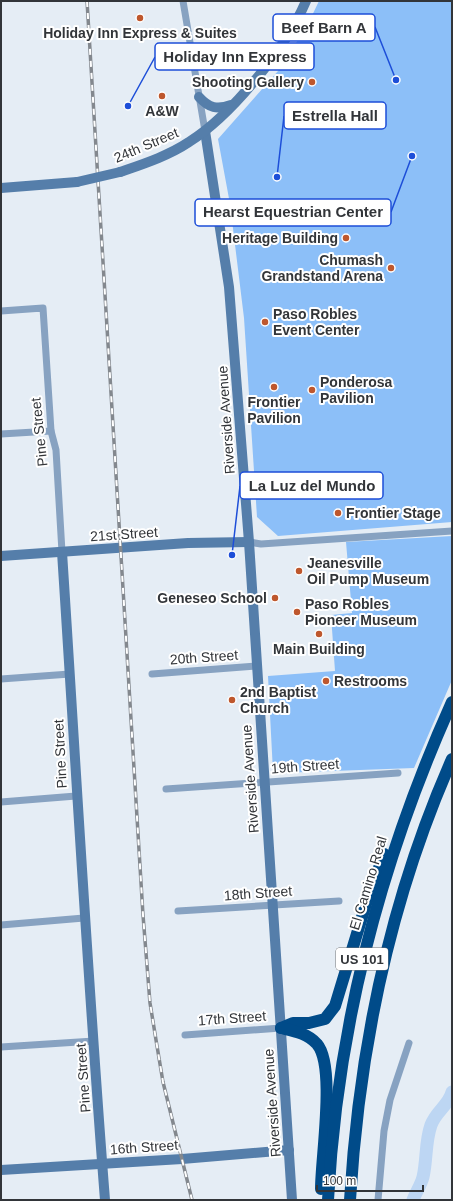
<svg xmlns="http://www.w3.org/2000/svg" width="453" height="1201" font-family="Helvetica,sans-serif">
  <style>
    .green { fill: #8cbff8 }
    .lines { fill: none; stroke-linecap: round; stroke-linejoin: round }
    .river { stroke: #bdd6f3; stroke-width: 13 }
    .street { stroke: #87a2c1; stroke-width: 7 }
    .secondary { stroke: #557eaa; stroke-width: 10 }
    .highway { stroke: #004b89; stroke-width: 12 }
    .rail-casing { stroke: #83888e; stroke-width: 3.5 }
    .rail { stroke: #fff; stroke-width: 2; stroke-dasharray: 6; stroke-linecap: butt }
    .secondary-bridge { stroke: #557eaa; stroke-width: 10 }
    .poi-dot { fill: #be572d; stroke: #fff; stroke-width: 1.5 }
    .labels { text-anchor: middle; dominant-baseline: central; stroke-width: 4; stroke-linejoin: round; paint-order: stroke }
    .shield { fill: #fff; stroke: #707274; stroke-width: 1 }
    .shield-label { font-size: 13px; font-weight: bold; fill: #323539 }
    .poi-label { font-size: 14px; font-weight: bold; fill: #323539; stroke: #fff; text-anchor: start }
    .street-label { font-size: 14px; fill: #323539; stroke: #fff }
    .leader { fill: none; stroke: #1d4ed8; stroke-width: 1.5 }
    .callout-dot { fill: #1d4ed8; stroke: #fff; stroke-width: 1.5 }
    .callout { fill: #fff; stroke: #1d4ed8; stroke-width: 1.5 }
    .callout-label { font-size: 15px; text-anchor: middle; font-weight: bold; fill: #323539 }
  </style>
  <rect width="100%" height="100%" fill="#e5edf5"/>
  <g class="green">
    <polygon points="319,1 452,1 452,522 278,536 257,517 244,318 230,204 218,139 278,71 307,26"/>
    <polygon points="452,536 452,680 414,768 279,773 273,772 268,676 335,671 331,615 352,613 346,542"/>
  </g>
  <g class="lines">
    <path class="river" d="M413,1200C416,1192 421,1185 423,1177C427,1160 425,1142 431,1125C436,1111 449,1105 452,1092"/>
    <g class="street">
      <polyline points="183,1 205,131"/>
      <polyline points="1,311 43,308 51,431 56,450 62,552"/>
      <polyline points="1,434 51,431"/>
      <polyline points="249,542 261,544 452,531"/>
      <polyline points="152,674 257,666"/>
      <polyline points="1,679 70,674"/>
      <polyline points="166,789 398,773"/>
      <polyline points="1,802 76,796"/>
      <polyline points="178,911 339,901"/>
      <polyline points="1,925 84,918"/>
      <polyline points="185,1035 281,1028"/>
      <polyline points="1,1047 94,1041"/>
      <polyline points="378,1200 384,1131 390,1100 409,1043"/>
    </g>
    <g class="secondary">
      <path d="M199,97C209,108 217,110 231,105"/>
      <polyline points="205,131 229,287 249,542 292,1200"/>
      <path d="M120,172C143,164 168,156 189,142C232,115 286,48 306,1"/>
      <polyline points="1,188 77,182"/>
      <path d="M62,552C76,768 88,984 105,1200"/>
      <polyline points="1,556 188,543 249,542"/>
      <polyline points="1,1170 182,1159 289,1150"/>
    </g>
    <g class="highway">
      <polyline points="281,1028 293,1023 309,1023 325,1019 335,1006 366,904 384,854"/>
      <path d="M281,1028C294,1031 307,1033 317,1044C336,1066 321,1157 321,1189"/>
      <path d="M328,1200C337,1027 381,860 452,702"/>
      <path d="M350,1200C359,1049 391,897 452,759"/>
    </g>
    <defs>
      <polyline id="rail" points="87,1 143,915 150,1003 157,1046 163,1082 192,1200"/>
    </defs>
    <use href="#rail" class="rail-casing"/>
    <use href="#rail" class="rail"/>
    <polyline class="secondary-bridge" points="77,182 120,172"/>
  </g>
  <g class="poi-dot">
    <circle cx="140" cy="18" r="4"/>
    <circle cx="312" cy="82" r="4"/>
    <circle cx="162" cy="96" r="4"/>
    <circle cx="346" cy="238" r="4"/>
    <circle cx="391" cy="268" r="4"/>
    <circle cx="265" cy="322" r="4"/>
    <circle cx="274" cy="387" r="4"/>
    <circle cx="312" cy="390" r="4"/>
    <circle cx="338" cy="513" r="4"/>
    <circle cx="299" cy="571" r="4"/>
    <circle cx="275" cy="598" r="4"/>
    <circle cx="297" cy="612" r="4"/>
    <circle cx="319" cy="634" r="4"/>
    <circle cx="326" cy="681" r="4"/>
    <circle cx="232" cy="700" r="4"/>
  </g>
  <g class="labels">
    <rect class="shield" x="336" y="948" width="52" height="22" rx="3"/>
    <g class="shield-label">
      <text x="362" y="959">US 101</text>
    </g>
    <g class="poi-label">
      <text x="140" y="33" text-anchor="middle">Holiday Inn Express &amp; Suites</text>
      <text x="304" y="82" text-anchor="end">Shooting Gallery</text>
      <text x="162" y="111" text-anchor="middle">A&amp;W</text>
      <text x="338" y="238" text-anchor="end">Heritage Building</text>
      <text x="383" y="260" text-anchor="end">Chumash<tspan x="383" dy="16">Grandstand Arena</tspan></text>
      <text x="273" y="314">Paso Robles<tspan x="273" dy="16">Event Center</tspan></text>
      <text x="320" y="382">Ponderosa<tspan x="320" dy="16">Pavilion</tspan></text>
      <text x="274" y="402" text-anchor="middle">Frontier<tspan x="274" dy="16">Pavilion</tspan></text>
      <text x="346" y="513">Frontier Stage</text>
      <text x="307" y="563">Jeanesville<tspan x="307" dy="16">Oil Pump Museum</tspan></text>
      <text x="267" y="598" text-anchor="end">Geneseo School</text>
      <text x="305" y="604">Paso Robles<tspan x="305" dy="16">Pioneer Museum</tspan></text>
      <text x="319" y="649" text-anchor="middle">Main Building</text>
      <text x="334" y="681">Restrooms</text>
      <text x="240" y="692">2nd Baptist<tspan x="240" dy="16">Church</tspan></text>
    </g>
    <g class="street-label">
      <text transform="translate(146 145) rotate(-23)">24th Street</text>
      <text transform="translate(226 420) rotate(-94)">Riverside Avenue</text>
      <text transform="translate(39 432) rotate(-96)">Pine Street</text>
      <text transform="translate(124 534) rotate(-4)">21st Street</text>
      <text transform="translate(204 657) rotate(-4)">20th Street</text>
      <text transform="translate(60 754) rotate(-93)">Pine Street</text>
      <text transform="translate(305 766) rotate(-4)">19th Street</text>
      <text transform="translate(250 779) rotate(-94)">Riverside Avenue</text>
      <text transform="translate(368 883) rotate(-73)">El Camino Real</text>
      <text transform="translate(258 893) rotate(-4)">18th Street</text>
      <text transform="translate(232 1018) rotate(-4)">17th Street</text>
      <text transform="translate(83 1078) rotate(-94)">Pine Street</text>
      <text transform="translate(272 1103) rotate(-94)">Riverside Avenue</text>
      <text transform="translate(144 1147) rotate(-4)">16th Street</text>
    </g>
  </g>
  <path class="leader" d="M396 80L375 27M128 106L155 57M277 177L284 116M412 156L391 212M232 555L240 486"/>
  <g class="callout-dot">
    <circle cx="396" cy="80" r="4"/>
    <circle cx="128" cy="106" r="4"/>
    <circle cx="277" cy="177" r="4"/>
    <circle cx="412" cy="156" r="4"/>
    <circle cx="232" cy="555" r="4"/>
  </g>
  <g class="callout">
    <rect x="273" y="14" width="102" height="27" rx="4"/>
    <rect x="155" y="43" width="159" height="27" rx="4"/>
    <rect x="284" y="102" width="102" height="27" rx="4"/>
    <rect x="195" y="199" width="196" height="27" rx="4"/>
    <rect x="240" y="472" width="143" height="27" rx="4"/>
  </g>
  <g class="callout-label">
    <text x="324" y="33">Beef Barn A</text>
    <text x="235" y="62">Holiday Inn Express</text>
    <text x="335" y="121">Estrella Hall</text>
    <text x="293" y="217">Hearst Equestrian Center</text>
    <text x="312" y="491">La Luz del Mundo</text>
  </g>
  <rect width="453" height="1201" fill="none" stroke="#323539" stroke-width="4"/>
  <path d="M317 1185v6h106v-6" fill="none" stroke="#323539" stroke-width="2"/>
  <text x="323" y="1185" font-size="12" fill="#323539" stroke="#ffffff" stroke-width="3" paint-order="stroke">100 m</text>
</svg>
